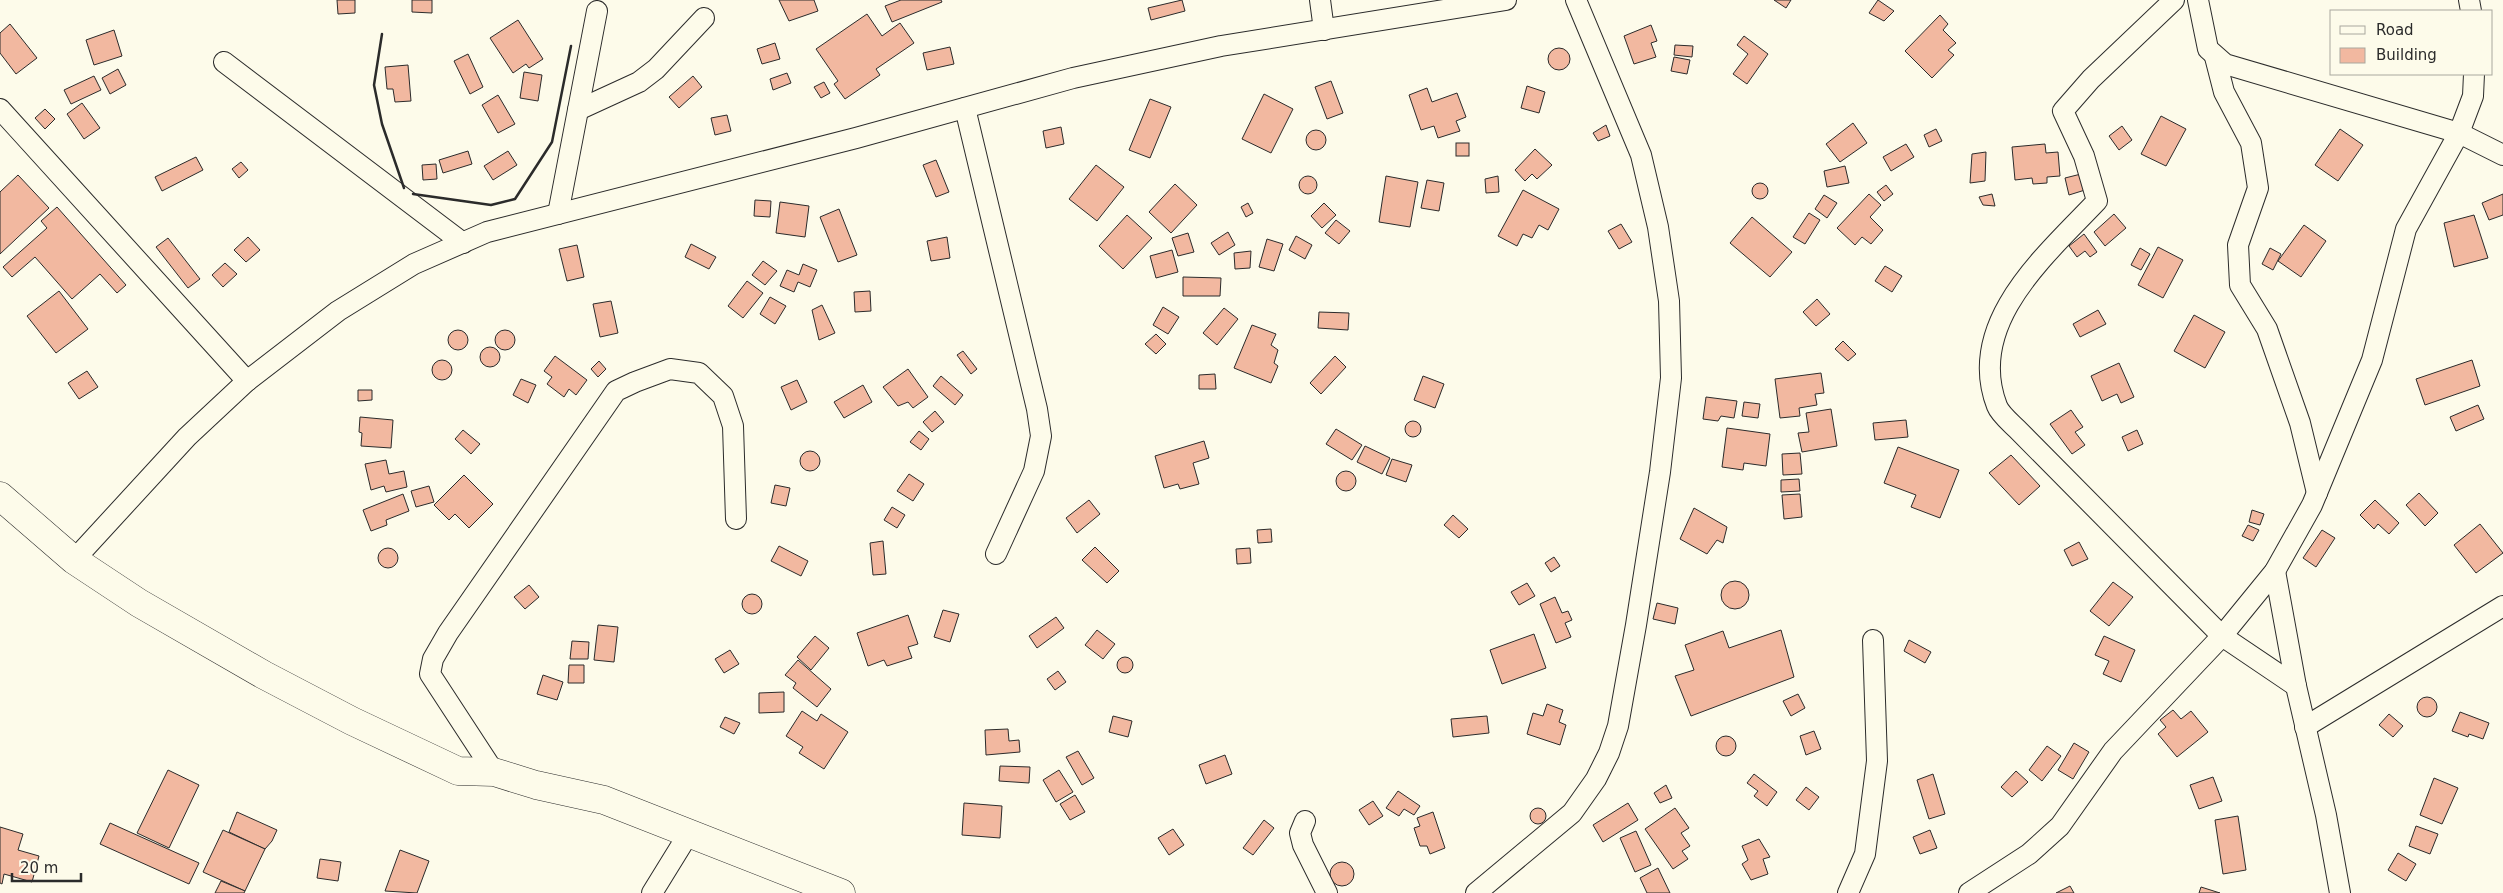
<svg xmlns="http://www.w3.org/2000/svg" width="2503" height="893" font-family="'DejaVu Sans',sans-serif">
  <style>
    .building { fill: #f2b8a0; stroke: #2b2b2b }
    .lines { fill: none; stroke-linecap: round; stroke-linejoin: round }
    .minor-casing { stroke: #2b2b2b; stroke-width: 22 }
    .primary-casing { stroke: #2b2b2b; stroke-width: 29 }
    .minor { stroke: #fdfbea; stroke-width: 20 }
    .primary { stroke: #fdfbea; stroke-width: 28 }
    .wall { stroke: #2b2b2b; stroke-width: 2.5 }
  </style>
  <rect width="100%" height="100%" fill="#fdfbea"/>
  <g class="building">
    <polygon points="337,0 355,0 355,13 338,14"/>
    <polygon points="412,0 432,0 432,13 412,12"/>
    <polygon points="779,0 814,0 818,11 789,21"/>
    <polygon points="901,0 941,0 942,2 892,22 885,6"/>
    <polygon points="1182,0 1185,11 1151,20 1148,8"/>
    <polygon points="1774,0 1791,0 1786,8"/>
    <polygon points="1878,0 1894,11 1884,21 1869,13"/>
    <polygon points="867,14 882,36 900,23 914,43 876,69 880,75 845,99 834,84 838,81 816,49"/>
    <polygon points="1940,15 1948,24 1943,30 1956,43 1948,50 1954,55 1932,78 1905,51"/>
    <polygon points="518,20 543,59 529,68 526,64 513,73 490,38"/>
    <polygon points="10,24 37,58 16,74 0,53 0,33"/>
    <polygon points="1651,25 1657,41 1651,43 1656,57 1634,64 1624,36"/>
    <polygon points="114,30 122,56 94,65 86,40"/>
    <polygon points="1744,36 1768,54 1747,84 1733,74 1748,54 1737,45"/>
    <polygon points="775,43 780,59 762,64 757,49"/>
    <polygon points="1675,45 1693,46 1692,57 1674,55"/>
    <polygon points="950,47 954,64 927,70 923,53"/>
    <circle cx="1559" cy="59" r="11"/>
    <polygon points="468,54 483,87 470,94 454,61"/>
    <polygon points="1674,57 1690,60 1687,74 1671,71"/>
    <polygon points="408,65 411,101 395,102 393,89 387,89 385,67"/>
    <polygon points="118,69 126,85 110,94 102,78"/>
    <polygon points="524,72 542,75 538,101 520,98"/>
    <polygon points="787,73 791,83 773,90 770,79"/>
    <polygon points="94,76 101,90 71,104 64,90"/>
    <polygon points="693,76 702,87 679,108 669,97"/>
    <polygon points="1331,81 1343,113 1327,119 1315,87"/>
    <polygon points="824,82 830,93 821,98 814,87"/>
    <polygon points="1527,86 1545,92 1539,113 1521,108"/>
    <polygon points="1427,88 1432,102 1457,93 1466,117 1456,121 1460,131 1438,138 1434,126 1421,130 1409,95"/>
    <polygon points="1264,94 1293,109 1271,153 1242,139"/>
    <polygon points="498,95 515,124 498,133 482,105"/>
    <polygon points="1150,99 1171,107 1150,158 1129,150"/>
    <polygon points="82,103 100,128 84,139 67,114"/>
    <polygon points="45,109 55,119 45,129 35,118"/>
    <polygon points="727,115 731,131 715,135 711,118"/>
    <polygon points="2161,116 2186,129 2166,166 2141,154"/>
    <polygon points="1853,123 1867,143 1840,162 1826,144"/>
    <polygon points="1606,125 1610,136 1598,141 1593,133"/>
    <polygon points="2122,126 2132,140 2119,150 2109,136"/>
    <polygon points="1061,127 1064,144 1046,148 1043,131"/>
    <polygon points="1936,129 1942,141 1929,147 1924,135"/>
    <polygon points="2340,129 2363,145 2338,181 2315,165"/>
    <circle cx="1316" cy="140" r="10"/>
    <rect x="1456" y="143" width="13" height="13"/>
    <polygon points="1906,144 1914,157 1891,171 1883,157"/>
    <polygon points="2045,144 2046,153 2058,152 2060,176 2047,177 2047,183 2033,184 2032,178 2015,180 2012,147"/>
    <polygon points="1535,149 1552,165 1537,179 1532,174 1525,181 1515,170"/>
    <polygon points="468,151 472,164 443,173 439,160"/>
    <polygon points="508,151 517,165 493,180 484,166"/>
    <polygon points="1986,152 1985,181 1970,183 1972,154"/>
    <polygon points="196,157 203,170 162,191 155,177"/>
    <polygon points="936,160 949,192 936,197 923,165"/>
    <polygon points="241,162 248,170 239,178 232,169"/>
    <polygon points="436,164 437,179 423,180 422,165"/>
    <polygon points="1096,165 1124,187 1097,221 1069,199"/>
    <polygon points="1845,166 1849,183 1827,187 1824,171"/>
    <polygon points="2081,174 2085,190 2069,195 2065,178"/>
    <polygon points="18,175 49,208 0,254 0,192"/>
    <polygon points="1386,176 1418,182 1410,227 1379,222"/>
    <polygon points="1498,176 1499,192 1486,193 1485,179"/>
    <circle cx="1308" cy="185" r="9"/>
    <polygon points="1427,180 1444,183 1439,211 1421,208"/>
    <circle cx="1760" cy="191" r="8"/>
    <polygon points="1175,184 1197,205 1171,233 1149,212"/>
    <polygon points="1886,185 1893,194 1884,201 1877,192"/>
    <polygon points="1523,190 1559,209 1548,230 1539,225 1532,238 1523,234 1517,246 1498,236"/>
    <polygon points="1869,194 1881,205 1870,217 1883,230 1871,244 1862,237 1855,245 1837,228"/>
    <polygon points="1992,194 1995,206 1983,205 1979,197"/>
    <polygon points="2503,194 2503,215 2489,220 2482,203"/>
    <polygon points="1824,195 1837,203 1827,218 1815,209"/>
    <polygon points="755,200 771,201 770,217 754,216"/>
    <polygon points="780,202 809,206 805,237 776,233"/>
    <polygon points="1248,203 1253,213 1246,217 1241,207"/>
    <polygon points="1324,203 1336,215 1322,228 1311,216"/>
    <polygon points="57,207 126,285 117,293 100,274 72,299 35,257 12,277 3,267 47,228 41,221"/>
    <polygon points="839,209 857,255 838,262 820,217"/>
    <polygon points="1809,213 1820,220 1805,244 1793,237"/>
    <polygon points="2114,214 2126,228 2105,246 2094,232"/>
    <polygon points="1127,215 1152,238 1123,269 1099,246"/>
    <polygon points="2474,215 2488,258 2454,267 2444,223"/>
    <polygon points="1752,217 1792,252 1770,277 1730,243"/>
    <polygon points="1336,220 1350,231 1339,244 1325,233"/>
    <polygon points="1621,224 1632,242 1619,249 1608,231"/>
    <polygon points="2304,225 2326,241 2301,277 2278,261"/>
    <polygon points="1228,232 1235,245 1219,255 1211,243"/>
    <polygon points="1188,233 1194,252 1178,256 1172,238"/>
    <polygon points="2084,234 2097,252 2090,257 2085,251 2077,257 2069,246"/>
    <polygon points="1296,236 1312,245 1305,259 1289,250"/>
    <polygon points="248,237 260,250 246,262 234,250"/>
    <polygon points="947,237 950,258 931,261 927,241"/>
    <polygon points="168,238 200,279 188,288 156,247"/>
    <polygon points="1267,239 1283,244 1274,271 1259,267"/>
    <polygon points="691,244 716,257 709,269 685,257"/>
    <polygon points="577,245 584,277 567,281 559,249"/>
    <polygon points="2158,247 2183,260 2163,298 2138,285"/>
    <polygon points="2140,248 2150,254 2141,270 2131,265"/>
    <polygon points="2270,248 2281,254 2273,270 2262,264"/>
    <polygon points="1172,250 1178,272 1156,278 1150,256"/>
    <polygon points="1251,251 1250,268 1235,269 1234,253"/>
    <polygon points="763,261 777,271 765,285 752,275"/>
    <polygon points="225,263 237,274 223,287 212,275"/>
    <polygon points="803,264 817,270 810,287 798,282 794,292 780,286 787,270 799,275"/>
    <polygon points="1885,266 1902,276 1892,292 1875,281"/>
    <polygon points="1183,277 1221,278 1220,296 1183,296"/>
    <polygon points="747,281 763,293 743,318 728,306"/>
    <polygon points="59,291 88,329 56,353 27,316"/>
    <polygon points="870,291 871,311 855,312 854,292"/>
    <polygon points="770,297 786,306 775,324 760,314"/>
    <polygon points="1817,299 1830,314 1816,326 1803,312"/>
    <polygon points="611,301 618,333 600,337 593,304"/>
    <polygon points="822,305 835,333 819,340 812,310"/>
    <polygon points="1163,307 1179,317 1168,334 1153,325"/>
    <polygon points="1224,308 1238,319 1217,345 1203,333"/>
    <polygon points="2098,310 2106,324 2080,337 2073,324"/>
    <polygon points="1319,312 1349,313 1348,330 1318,328"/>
    <polygon points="2194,315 2225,332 2205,368 2174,351"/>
    <polygon points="1252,325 1276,334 1271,345 1278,350 1274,363 1278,366 1271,383 1234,368"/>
    <circle cx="505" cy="340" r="10"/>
    <circle cx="458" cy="340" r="10"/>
    <polygon points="1156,334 1166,344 1156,354 1145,344"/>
    <polygon points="1843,341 1856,354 1848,361 1835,349"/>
    <circle cx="490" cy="357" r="10"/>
    <polygon points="963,351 977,369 971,374 957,355"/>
    <polygon points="555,356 587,380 576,395 569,389 564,397 547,384 552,377 544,371"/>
    <polygon points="1335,356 1346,367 1321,394 1310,383"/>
    <polygon points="2472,360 2480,386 2425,405 2416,379"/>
    <circle cx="442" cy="370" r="10"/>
    <polygon points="599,361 606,369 598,377 591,369"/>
    <polygon points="2119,363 2134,397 2121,403 2117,394 2102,401 2091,376"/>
    <polygon points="908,369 928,397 913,408 908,402 898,406 883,387"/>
    <polygon points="87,371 98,387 79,399 68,383"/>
    <polygon points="1821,373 1824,393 1815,394 1817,405 1799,408 1800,416 1780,418 1775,379"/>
    <polygon points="1215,374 1216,389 1199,389 1199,375"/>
    <polygon points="941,376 963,395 955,405 933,386"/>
    <polygon points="1423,376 1444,384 1435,408 1414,400"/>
    <polygon points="521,379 536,385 528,403 513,395"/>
    <polygon points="797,380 807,402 791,410 781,387"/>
    <polygon points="863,385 872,402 844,418 834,402"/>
    <polygon points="358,390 372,390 372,400 358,401"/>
    <polygon points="1706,397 1737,401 1734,418 1721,416 1718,421 1703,419"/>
    <polygon points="1744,402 1760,404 1758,418 1742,416"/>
    <polygon points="2478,405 2484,419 2456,431 2450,417"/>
    <polygon points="1831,409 1837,446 1802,452 1798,433 1809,432 1806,413"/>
    <polygon points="2071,410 2083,427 2075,432 2085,445 2072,454 2050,424"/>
    <polygon points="935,411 944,422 932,432 923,422"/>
    <polygon points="360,417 393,420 391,448 361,446 362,433 359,432"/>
    <polygon points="1906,420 1908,437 1875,440 1873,423"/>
    <circle cx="1413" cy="429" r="8"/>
    <polygon points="1727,428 1770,434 1766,466 1744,463 1743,470 1722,467"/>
    <polygon points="1336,429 1362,445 1352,460 1326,444"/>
    <polygon points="463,430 480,444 471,454 455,439"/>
    <polygon points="2137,430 2143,444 2128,451 2122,437"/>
    <polygon points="919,431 929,439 921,450 910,442"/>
    <polygon points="1204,441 1209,458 1193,463 1199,484 1180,489 1178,484 1164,488 1155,456"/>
    <polygon points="1365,446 1390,458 1382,474 1357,462"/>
    <polygon points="1898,447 1959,470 1940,518 1911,507 1916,495 1884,483"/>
    <circle cx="810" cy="461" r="10"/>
    <polygon points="1800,453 1802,474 1783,475 1782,454"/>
    <polygon points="2011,455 2040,486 2019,505 1989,473"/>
    <polygon points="1392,459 1412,465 1406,482 1386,475"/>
    <polygon points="386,460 389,474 404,471 407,487 386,492 384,486 371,490 365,464"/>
    <circle cx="1346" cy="481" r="10"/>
    <polygon points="909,474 924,484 913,501 897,491"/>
    <polygon points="464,475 493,504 469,528 455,514 449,520 434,505"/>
    <polygon points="1799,479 1800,491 1781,492 1781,480"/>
    <polygon points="775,485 790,488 786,506 771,503"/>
    <polygon points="429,486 434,502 416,507 411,491"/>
    <polygon points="2419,493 2438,513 2425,526 2406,505"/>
    <polygon points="403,494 409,511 386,520 387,525 371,531 363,510"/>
    <polygon points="1800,494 1802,517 1784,519 1782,495"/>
    <polygon points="1089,500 1100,514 1077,533 1066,518"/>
    <polygon points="2375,500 2399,523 2389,534 2378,524 2374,529 2360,515"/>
    <polygon points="892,507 905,515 897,528 884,520"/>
    <polygon points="1694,508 1727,527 1723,543 1717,540 1707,554 1680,539"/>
    <polygon points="2252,510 2264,514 2260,525 2249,522"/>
    <polygon points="1453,515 1468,529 1459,538 1444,525"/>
    <polygon points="2480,524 2503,553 2476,573 2454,545"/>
    <polygon points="2248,525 2259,530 2253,541 2242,536"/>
    <polygon points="1271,529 1272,542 1258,543 1257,530"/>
    <polygon points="2322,530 2335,538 2316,567 2303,558"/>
    <polygon points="883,541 886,574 873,575 870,543"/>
    <polygon points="2079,542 2088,559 2072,566 2064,550"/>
    <polygon points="779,546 808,561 801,576 771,561"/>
    <polygon points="1095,547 1119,571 1107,583 1082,560"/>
    <polygon points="1250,548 1251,563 1237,564 1236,549"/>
    <circle cx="388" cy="558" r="10"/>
    <polygon points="1554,557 1560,566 1551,572 1545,563"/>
    <circle cx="1735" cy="595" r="14"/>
    <polygon points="2113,582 2133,597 2109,626 2090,611"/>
    <polygon points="1527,583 1535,596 1519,605 1511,592"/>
    <polygon points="529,585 539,597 525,609 514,597"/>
    <circle cx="752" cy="604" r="10"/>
    <polygon points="1555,597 1562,613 1568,611 1572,620 1565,623 1571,637 1556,643 1540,604"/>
    <polygon points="1657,603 1678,608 1675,624 1653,619"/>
    <polygon points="943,610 959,614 950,642 934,637"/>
    <polygon points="908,615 918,644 908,647 912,658 887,666 884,660 868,666 857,633"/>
    <polygon points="1056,617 1064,628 1037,648 1029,636"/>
    <polygon points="598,625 618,627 614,662 594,660"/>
    <polygon points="1097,630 1115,644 1103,659 1085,645"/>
    <polygon points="1781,630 1794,677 1691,716 1675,676 1694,670 1685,645 1723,631 1729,648"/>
    <polygon points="1534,634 1546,668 1502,684 1490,650"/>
    <polygon points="815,636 829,648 811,670 797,657"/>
    <polygon points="2104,636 2135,650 2121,682 2103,674 2109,661 2095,655"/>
    <polygon points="1909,640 1931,652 1925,663 1904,651"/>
    <polygon points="572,641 589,642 588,659 570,659"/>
    <polygon points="730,650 739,664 724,673 715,659"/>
    <circle cx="1125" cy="665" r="8"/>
    <polygon points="798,660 831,689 817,707 793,688 796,683 785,675"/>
    <polygon points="569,665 584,665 584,683 568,683"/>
    <polygon points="1058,671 1066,682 1055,690 1047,679"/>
    <polygon points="543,675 563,682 557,700 537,694"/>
    <polygon points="784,692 784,712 759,713 759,693"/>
    <polygon points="1798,694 1805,708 1791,716 1783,701"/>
    <circle cx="2427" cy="707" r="10"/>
    <polygon points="1547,704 1563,710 1559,722 1566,725 1560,745 1527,734 1533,713 1543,716"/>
    <polygon points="2173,710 2181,719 2191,711 2208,732 2177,757 2158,734 2166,727 2160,720"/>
    <polygon points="802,711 817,721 821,714 848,732 824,769 799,753 803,747 786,736"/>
    <polygon points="2460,712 2489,723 2483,739 2469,734 2468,737 2452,731"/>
    <polygon points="2389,714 2403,726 2393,737 2379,725"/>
    <polygon points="1113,716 1132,721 1128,737 1109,732"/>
    <polygon points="1487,716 1489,733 1453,737 1451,719"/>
    <polygon points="725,717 740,723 734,734 720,727"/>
    <polygon points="1008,729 1009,741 1019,740 1020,752 986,755 985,730"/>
    <polygon points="1814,731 1821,749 1806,755 1800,736"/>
    <circle cx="1726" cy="746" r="10"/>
    <polygon points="2074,743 2089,752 2073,779 2058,770"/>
    <polygon points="2047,746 2061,756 2042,781 2029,770"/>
    <polygon points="1078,751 1094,778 1082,785 1066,757"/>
    <polygon points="1225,755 1232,774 1206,784 1199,765"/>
    <polygon points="1000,766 1030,767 1029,783 999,781"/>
    <polygon points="168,770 199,785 169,848 137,833"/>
    <polygon points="1059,770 1073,792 1056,802 1043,780"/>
    <polygon points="2016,771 2028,782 2012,797 2001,787"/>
    <polygon points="1754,774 1777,792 1767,806 1754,796 1758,791 1747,783"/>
    <polygon points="1933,774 1945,814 1929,819 1917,780"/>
    <polygon points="2213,777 2222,801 2199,809 2190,785"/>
    <polygon points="2434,778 2458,788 2442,824 2420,815"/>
    <polygon points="1666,785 1672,798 1660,803 1654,793"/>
    <polygon points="1806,787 1819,797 1809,810 1796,800"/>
    <polygon points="1398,791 1420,806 1414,815 1404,809 1399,816 1386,808"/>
    <polygon points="1075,795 1085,812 1070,820 1060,804"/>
    <polygon points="1373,801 1383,816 1369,825 1359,810"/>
    <polygon points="964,803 1002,806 1000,838 962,835"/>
    <polygon points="1628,803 1638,820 1603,842 1593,825"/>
    <circle cx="1538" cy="816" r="8"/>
    <polygon points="1675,808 1689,828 1681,833 1690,846 1682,851 1688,859 1673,869 1645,829"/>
    <polygon points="237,812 277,830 272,841 265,849 229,832"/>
    <polygon points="1433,812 1445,848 1430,854 1427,846 1420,846 1414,828 1420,826 1417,818"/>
    <polygon points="2238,816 2246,870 2223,874 2215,820"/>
    <polygon points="1264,820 1274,828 1253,855 1243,848"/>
    <polygon points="110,823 199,863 189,884 100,844"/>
    <polygon points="2416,826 2438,834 2430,854 2409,846"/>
    <polygon points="0,827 23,834 18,850 39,856 32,882 4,874 2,884 0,883"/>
    <polygon points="1173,829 1184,845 1169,855 1158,838"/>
    <polygon points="223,830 265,849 245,891 203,872"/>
    <polygon points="1930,830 1937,848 1920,854 1913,837"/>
    <polygon points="1636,831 1651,865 1635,872 1620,838"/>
    <polygon points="1759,839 1770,857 1763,859 1768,874 1751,880 1742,864 1748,860 1742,846"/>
    <polygon points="400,850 429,861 417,893 385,891"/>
    <polygon points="2398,853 2416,864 2406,881 2388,870"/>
    <polygon points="320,859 341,862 338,881 317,878"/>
    <circle cx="1342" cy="874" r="12"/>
    <polygon points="1658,868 1670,893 1647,893 1640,878"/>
    <polygon points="221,881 245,891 244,893 215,893"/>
    <polygon points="2070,886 2074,893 2056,893"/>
    <polygon points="2201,887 2220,893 2199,893"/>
  </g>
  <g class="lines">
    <defs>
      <g id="minor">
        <polyline points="1320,0 1324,30"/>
        <path d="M2174,0L2091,79L2063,111L2084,156L2097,201C2046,255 1965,323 1997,406C2000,414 2011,423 2017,429L2222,636L2296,686"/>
        <polyline points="2198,0 2208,49 2225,64 2459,133 2503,155"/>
        <polyline points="2469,0 2471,11"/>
        <polyline points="2215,57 2224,92 2251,143 2258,188 2238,245 2240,285 2267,329 2300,423 2317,493"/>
        <polyline points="224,62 463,243"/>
        <polyline points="965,108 1037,409 1041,436 1034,471 996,554"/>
        <polyline points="0,109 247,381"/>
        <polyline points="578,110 639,82 656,69 704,18"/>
        <polyline points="558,214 597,11"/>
        <polyline points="74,560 187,437 247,381 338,311 414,264 487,232 856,138 1073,78 1221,46 1506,0"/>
        <polyline points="2275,571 2296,686 2326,815 2340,893"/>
        <polyline points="2305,727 2503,606"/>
        <polyline points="494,772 430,674 433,659 448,633 616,391 635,382 670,369 699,373 723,396 733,426 736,519"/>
        <polyline points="1305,821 1300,833 1303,845 1327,893"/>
        <polyline points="652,893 689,833"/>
        <polyline points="1476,893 1572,813 1596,779 1609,753 1618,726 1636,625 1660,472 1671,378 1669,301 1658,227 1641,155 1576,0"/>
        <polyline points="1848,893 1865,854 1877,761 1873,640"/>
        <polyline points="1969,893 2029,854 2060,826 2113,751 2222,636 2275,571 2312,505 2372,360 2406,229 2459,133 2473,96 2474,74"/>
      </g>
      <polyline id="primary" points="0,496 74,560 139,603 264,675 352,721 458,771 494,772 536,785 604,800 841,893"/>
    </defs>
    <use href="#minor" class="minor-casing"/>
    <use href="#primary" class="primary-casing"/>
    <use href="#minor" class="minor"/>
    <use href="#primary" class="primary"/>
    <g class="wall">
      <polyline points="382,34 374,85 382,124 404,188"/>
      <polyline points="413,194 491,205 515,199 552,142 571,46"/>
    </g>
  </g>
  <rect x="2330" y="10" width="162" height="65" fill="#fdfbea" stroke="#a9a89e"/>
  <rect x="2340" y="26" width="25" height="8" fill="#fdfbea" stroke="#a9a89e"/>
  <text x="2376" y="35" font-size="15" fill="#2b2b2b">Road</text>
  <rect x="2340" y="48" width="25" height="15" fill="#f2b8a0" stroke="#a9a89e"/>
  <text x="2376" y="60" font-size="15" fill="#2b2b2b">Building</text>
  <path d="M12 873v8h69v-8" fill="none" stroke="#2b2b2b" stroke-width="2.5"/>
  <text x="20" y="873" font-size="15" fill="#2b2b2b" stroke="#fdfbea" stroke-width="4" paint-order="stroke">20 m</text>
</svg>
